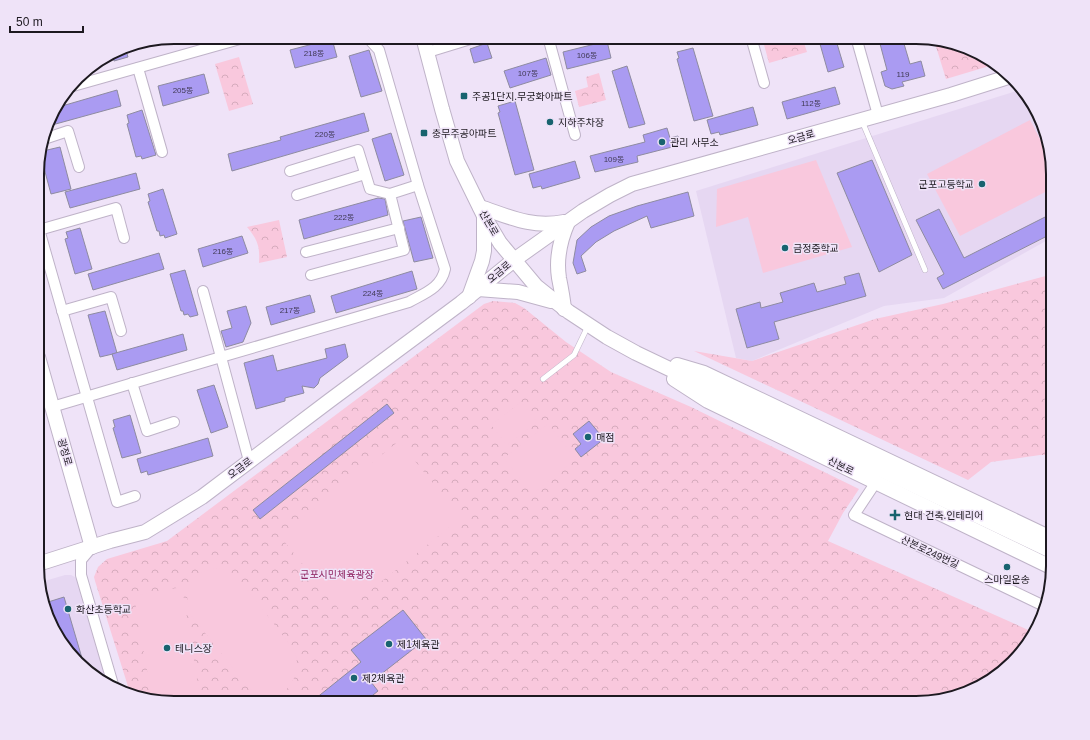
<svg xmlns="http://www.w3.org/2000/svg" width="1090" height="740" font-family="Arial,'Noto Sans KR',sans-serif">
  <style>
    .built { fill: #e6d7f2 }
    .forest { fill: url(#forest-crowns) }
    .pitch { fill: #f9c8dd }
    .building { fill: #aa9bf2; stroke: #8e8ba0 }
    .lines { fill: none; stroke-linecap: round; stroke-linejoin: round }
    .lane-casing { stroke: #bfb3c8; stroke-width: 6 }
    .street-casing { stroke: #bfb3c8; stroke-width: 12 }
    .secondary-casing { stroke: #bfb3c8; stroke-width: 16 }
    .lane { stroke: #fff; stroke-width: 5 }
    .street { stroke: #fff; stroke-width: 10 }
    .secondary { stroke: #fff; stroke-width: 14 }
    .poi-dot { fill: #18636f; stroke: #efe3f8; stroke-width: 1.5 }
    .labels { text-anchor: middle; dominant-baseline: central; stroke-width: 3; stroke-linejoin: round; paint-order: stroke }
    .number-label { font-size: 8px; fill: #403a54 }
    .poi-label { font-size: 10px; fill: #1d1920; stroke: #efe3f8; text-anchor: start }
    .street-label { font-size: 10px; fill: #1d1920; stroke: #efe3f8 }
    .park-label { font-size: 10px; fill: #902461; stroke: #efe3f8 }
    .rim { fill: none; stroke: #1d1920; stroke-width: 2 }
  </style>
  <defs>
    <pattern id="forest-crowns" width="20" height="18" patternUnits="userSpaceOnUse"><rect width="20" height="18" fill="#f9c8dd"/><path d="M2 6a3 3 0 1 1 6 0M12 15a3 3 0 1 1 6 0" fill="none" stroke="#d5abbd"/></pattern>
  </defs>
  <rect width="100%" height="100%" fill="#efe3f8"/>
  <g class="built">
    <polygon points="1020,90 1035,106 1053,166 1053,237 944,298 884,306 752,361 736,358 696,191"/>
    <polygon points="65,575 71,575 80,580 110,686 98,680 56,634 38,583"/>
  </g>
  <g class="forest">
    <polygon points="778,37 802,37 807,52 769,63 763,41"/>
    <polygon points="934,40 960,44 992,60 996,64 946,79"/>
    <polygon points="239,57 253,104 229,111 215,64"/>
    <polygon points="599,73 606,100 579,107 575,91 588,87 586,77"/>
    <path d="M279,220L287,257L259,263C260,247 258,240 247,227Z"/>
    <polygon points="1053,274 1053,455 1040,455 991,462 968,480 694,351 752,361 875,319 943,304"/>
    <polygon points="493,301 515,303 524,308 566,342 611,372 691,407 859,489 843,513 828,541 1033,632 1030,642 984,685 924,703 174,703 131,696 95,581 94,577 98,567 107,559 167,541 484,304"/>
  </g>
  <g class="pitch">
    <polygon points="1030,120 1052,162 1053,166 1053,188 960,236 927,174"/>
    <polygon points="816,160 852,247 763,273 748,217 716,227 717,189"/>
    <polygon points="521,402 537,422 507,445 491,425"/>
    <polygon points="548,424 576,459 532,494 504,458"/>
    <polygon points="399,441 461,518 342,613 280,536"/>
    <path d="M218,568L226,570L236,575L294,650C303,670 290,699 266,696C259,695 254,691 249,688L190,614C185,600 186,579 202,572C207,570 213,569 218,568Z"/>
    <polygon points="182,587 201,703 174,703 152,699 134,596"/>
  </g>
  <g class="building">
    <polygon points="818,37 835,37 844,67 828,72"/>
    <polygon points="890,37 902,37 910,64 921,61 925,76 902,82 904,86 892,89 885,86 881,72 887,70 879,40"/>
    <polygon points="332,39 337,57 295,68 290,50"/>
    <polygon points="607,41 611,58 567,69 563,52"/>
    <polygon points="487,43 492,58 474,63 470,49"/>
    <polygon points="122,47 125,47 128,57 114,61 112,54"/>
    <polygon points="693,48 713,116 694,121 677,59 679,58 677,52"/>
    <polygon points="369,50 382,91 361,97 349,56"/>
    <polygon points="546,58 551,75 510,88 504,71"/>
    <polygon points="627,66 645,124 629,128 612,71"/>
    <polygon points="204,74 209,93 163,106 158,86"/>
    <polygon points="835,87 840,104 787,119 782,102"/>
    <polygon points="117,90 121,106 52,125 50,118 51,113 55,108"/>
    <polygon points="515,101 534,170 515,175 498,113 500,112 498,106"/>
    <polygon points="753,107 758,125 720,135 719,132 711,134 707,120"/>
    <polygon points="142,110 156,155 142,159 141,156 136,157 127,124 129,123 127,115"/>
    <polygon points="364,113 369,131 232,171 228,154 281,140 280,137"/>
    <polygon points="667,128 670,138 678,136 680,145 637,156 638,162 595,172 590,156 645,142 643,135"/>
    <polygon points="391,133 404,175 385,181 372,139"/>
    <polygon points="60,147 71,189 51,194 41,157 45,156 43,151"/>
    <polygon points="872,160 912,255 879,272 837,173"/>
    <polygon points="575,161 580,178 542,189 541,186 533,188 529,174"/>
    <polygon points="136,173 140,189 70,208 65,192"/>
    <polygon points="163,189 177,234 165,238 164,235 160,236 159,231 157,231 148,202 150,201 148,194"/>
    <polygon points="688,192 694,216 651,228 647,216 614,231 596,242 581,256 586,271 577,274 573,263 577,240 591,227 609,216 637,206"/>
    <polygon points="378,198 385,199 388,215 304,239 299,220"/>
    <polygon points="939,209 964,258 1053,213 1053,233 943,289 937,278 944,274 916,220"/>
    <polygon points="421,217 433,258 414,262 403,221"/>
    <polygon points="80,228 92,269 75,274 65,239 68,238 66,232"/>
    <polygon points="242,236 248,253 203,267 198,249"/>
    <polygon points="159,253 164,269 93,290 88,274"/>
    <polygon points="185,270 198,315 190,317 188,314 184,315 183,311 181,311 170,274"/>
    <polygon points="412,271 417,289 336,313 331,296"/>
    <polygon points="859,273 866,296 774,322 779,339 747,348 736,309 760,302 761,308 783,302 780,293 814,283 817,292 846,284 844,277"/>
    <polygon points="310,295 315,312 271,325 266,307"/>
    <polygon points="246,306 251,323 243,342 226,347 221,331 232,328 227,311"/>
    <polygon points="105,311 117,353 100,357 88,315"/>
    <polygon points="183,334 187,350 117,370 112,354"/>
    <polygon points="345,344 348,357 320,378 318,384 314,388 302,386 304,393 285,398 285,401 256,409 244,363 273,355 277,371 327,358 325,349"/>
    <polygon points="214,385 228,427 211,433 197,390"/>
    <polygon points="387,404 394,413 260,519 253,510"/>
    <polygon points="130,415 141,453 122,458 113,428 115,427 113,420"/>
    <polygon points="589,421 604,439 581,457 575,449 581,444 573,434"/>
    <polygon points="208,438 213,456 148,475 147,471 141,473 137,459"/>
    <polygon points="64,597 84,665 56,634 45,603"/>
    <polygon points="403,610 426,639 371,682 378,691 363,703 310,703 361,662 351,650"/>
  </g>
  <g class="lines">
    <defs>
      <g id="lane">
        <polyline points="862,121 925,270"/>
        <polyline points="543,379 574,355 588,326"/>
      </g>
      <g id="street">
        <polyline points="548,37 575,135"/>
        <polyline points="751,37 764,83"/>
        <polyline points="856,37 878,115"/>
        <polyline points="428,52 477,37"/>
        <polyline points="138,68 162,152"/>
        <polyline points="73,86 247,37"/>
        <polyline points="44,139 68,131 79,167"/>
        <polyline points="290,171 358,150 370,189 390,194"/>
        <polyline points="297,195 365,174"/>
        <polyline points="38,226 117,502 135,496"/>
        <polyline points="39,230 116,208 124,238"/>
        <polyline points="306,252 399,228"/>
        <polyline points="311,275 404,250 390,194 418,185"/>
        <path d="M203,291L221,357L409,302C425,293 441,288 445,269L418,185L379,50L367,37"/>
        <polyline points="62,311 111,297 121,331"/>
        <polyline points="132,383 147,431 174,422"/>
        <polyline points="52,407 221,357 249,461"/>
        <polyline points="876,482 854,515 1042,605"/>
        <polyline points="92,547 81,560 81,575 114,688"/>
      </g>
      <g id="secondary">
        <polyline points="423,37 442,109 457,161 484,216 500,243 536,286 556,302 569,312 607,337 636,353 1053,552"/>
        <path d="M480,207C510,217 531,228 564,222"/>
        <polyline points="478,289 518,292 551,301"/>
        <polyline points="469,297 482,261 484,251 484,216"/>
        <path d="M564,309C563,298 561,288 559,278C556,259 561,238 568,222"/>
        <polyline points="38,357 92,547"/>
        <polyline points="677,365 704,373 1053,539"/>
        <polyline points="674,379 708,401 1053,568"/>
        <polyline points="38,564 110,541 145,532 202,497 329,401 461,303 514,260 583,211 610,195 632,184 951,95 1008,77"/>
      </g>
    </defs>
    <use href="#lane" class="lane-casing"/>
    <use href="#street" class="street-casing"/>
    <use href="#secondary" class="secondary-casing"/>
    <use href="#lane" class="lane"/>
    <use href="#street" class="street"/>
    <use href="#secondary" class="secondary"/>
  </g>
  <g class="poi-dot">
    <rect x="460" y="92" width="8" height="8" rx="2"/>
    <circle cx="550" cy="122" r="4"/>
    <rect x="420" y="129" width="8" height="8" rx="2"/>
    <circle cx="662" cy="142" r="4"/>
    <circle cx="982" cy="184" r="4"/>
    <circle cx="785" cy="248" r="4"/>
    <circle cx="588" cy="437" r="4"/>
    <path d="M893 509h4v4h4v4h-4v4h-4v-4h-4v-4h4z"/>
    <circle cx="1007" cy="567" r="4"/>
    <circle cx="68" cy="609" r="4"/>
    <circle cx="389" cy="644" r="4"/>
    <circle cx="167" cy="648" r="4"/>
    <circle cx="354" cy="678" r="4"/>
  </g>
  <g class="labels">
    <g class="number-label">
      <text x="314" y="53">218동</text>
      <text x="587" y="55">106동</text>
      <text x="528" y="73">107동</text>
      <text x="903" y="74">119</text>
      <text x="183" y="90">205동</text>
      <text x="811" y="103">112동</text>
      <text x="325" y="134">220동</text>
      <text x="614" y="159">109동</text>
      <text x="344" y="217">222동</text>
      <text x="223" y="251">216동</text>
      <text x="373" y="293">224동</text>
      <text x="290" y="310">217동</text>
    </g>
    <g class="poi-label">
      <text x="472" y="96">주공1단지.무궁화아파트</text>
      <text x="558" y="122">지하주차장</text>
      <text x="432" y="133">충무주공아파트</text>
      <text x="670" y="142">관리 사무소</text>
      <text x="974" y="184" text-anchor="end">군포고등학교</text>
      <text x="793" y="248">금정중학교</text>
      <text x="596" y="437">매점</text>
      <text x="904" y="515">현대 건축.인테리어</text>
      <text x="1007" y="579" text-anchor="middle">스마일운송</text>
      <text x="76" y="609">화산초등학교</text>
      <text x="397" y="644">제1체육관</text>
      <text x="175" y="648">테니스장</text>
      <text x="362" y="678">제2체육관</text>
    </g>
    <g class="street-label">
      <text transform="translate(801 137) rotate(-16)">오금로</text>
      <text transform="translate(489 223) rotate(60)">산본로</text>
      <text transform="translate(499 272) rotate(-40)">오금로</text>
      <text transform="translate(65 452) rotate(74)">광정로</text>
      <text transform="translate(841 466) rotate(26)">산본로</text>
      <text transform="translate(240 468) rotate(-37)">오금로</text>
      <text transform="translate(930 552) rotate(25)">산본로249번길</text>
    </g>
    <g class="park-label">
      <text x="337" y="574">군포시민체육광장</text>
    </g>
  </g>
  <path d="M0 0H1090V740H0ZM174 44H916A130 130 0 0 1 1046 174V566A130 130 0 0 1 916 696H174A130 130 0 0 1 44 566V174A130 130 0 0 1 174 44Z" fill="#efe3f8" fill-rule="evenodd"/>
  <path class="rim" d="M174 44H916A130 130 0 0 1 1046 174V566A130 130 0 0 1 916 696H174A130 130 0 0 1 44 566V174A130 130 0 0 1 174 44Z"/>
  <path d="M10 26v6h73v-6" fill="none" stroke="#1d1920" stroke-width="2"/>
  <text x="16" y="26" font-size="12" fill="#1d1920" stroke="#efe3f8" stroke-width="3" paint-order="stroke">50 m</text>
</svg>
